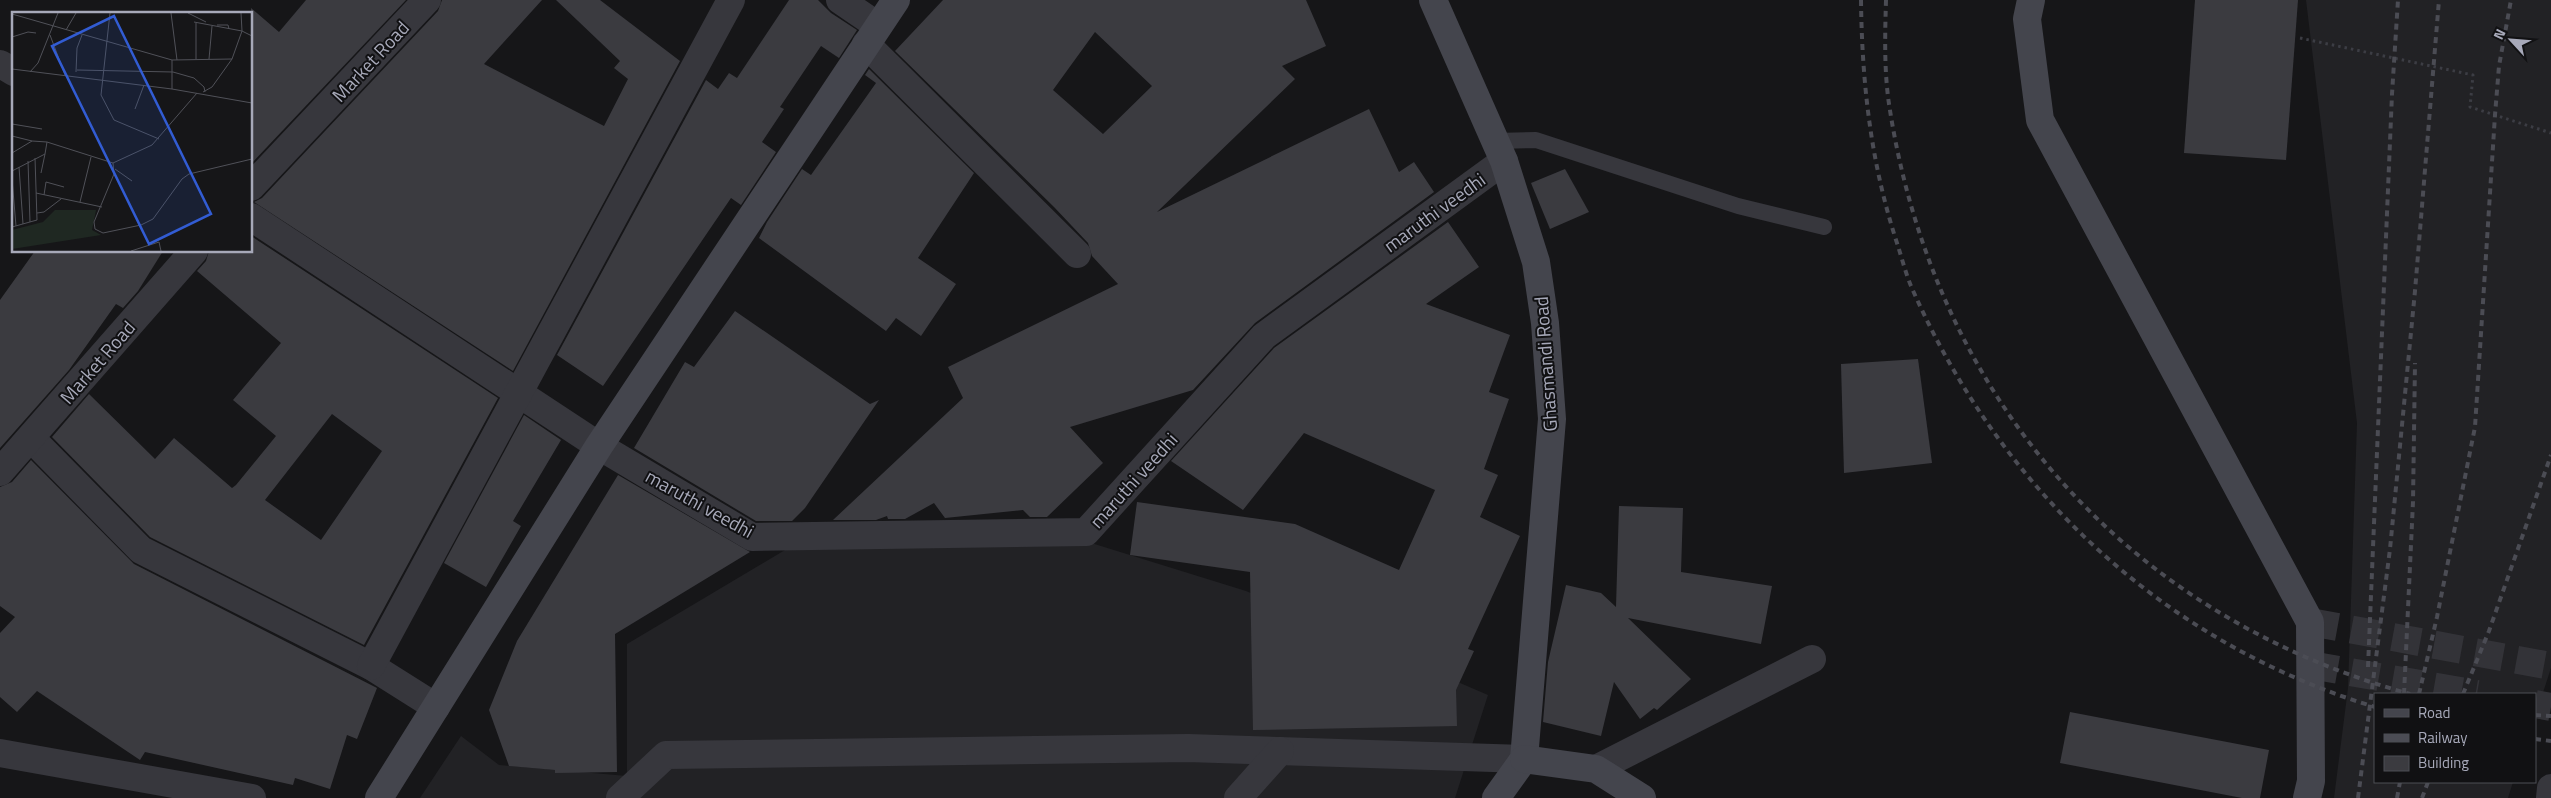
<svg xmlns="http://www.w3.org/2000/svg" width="2551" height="798" font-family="'Titillium Web',sans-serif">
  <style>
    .built { fill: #222225 }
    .building { fill: #3b3b40; fill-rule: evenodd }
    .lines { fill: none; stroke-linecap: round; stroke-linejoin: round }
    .secondary-tunnel { stroke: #333338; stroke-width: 28; stroke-dasharray: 28 14; stroke-linecap: butt }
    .path { stroke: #3c3d44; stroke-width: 3; stroke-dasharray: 2.5 4; stroke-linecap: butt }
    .lane { stroke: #37373d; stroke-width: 16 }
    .street { stroke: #37373d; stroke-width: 28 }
    .secondary { stroke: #44454d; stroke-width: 28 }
    .rail { stroke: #4b4c54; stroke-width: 4; stroke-dasharray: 6 5; stroke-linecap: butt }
    .labels { text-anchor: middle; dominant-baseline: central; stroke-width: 4; stroke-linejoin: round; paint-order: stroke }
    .street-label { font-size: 19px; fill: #a7a9b9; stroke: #111113 }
    .inset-road { fill: none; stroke: #505158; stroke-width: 1 }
    .view { fill: #325cd3; fill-opacity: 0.15; stroke: #325cd3; stroke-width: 2.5 }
    .inset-edge { fill: none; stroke: #a7a9b9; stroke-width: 2.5 }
  </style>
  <rect width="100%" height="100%" fill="#161618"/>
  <g class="built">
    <polygon points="2306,0 2551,0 2551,668 2535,717 2535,694 2375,694 2375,782 2513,782 2508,798 2334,798 2348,688 2357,423"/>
    <polygon points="1088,542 1246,591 1488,695 1455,798 420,798 461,736 499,765 627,776 627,644 785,550"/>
  </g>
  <g class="building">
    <polygon points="306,0 406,0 251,164 251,8 279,32"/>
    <polygon points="442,0 542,0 484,64 604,126 628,79 614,68 620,61 556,0 600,0 680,61 513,371 254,202 262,198 438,11"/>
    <polygon points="789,0 818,0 831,13 857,30 839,58 821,46 780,107 784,109 762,142 776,152 741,205 731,198 603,386 557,355 706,80 718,89 729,73 737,78"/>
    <path d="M943,0H1306L1326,46L1282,66L1295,79L1157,212L1369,109L1399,172L1414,162L1434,192L1255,323L1193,390L1070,427L1103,463L1047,517H1030L1023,510L945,518L934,503L905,519H888L887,516L876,520H833L963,398L948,367L1118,284L1092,256L1088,243L1054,207L895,51ZM1095,32L1152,86L1103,134L1053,90Z"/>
    <polygon points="2195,0 2298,0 2286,160 2184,153"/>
    <polygon points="869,69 974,173 918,258 956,284 921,336 896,318 886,331 759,238 767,222 802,169 811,175 876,83 865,75"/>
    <polygon points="1565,169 1589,212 1550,229 1531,183"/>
    <polygon points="1448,222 1479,267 1426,304 1510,335 1489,392 1509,399 1484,469 1498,475 1480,517 1520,536 1468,649 1474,651 1456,690 1457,726 1253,730 1250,572 1130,555 1137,502 1295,524 1399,570 1435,490 1304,433 1243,510 1171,461 1274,348"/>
    <path d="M251,236L498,398L364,645L150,537L52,437L89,394L155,459L174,438L232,488L236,485L276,436L233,400L281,343L197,271L206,261L209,251H251ZM332,414L382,451L321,540L265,500Z"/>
    <polygon points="35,251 163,251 138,291 123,308 116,304 69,370 0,448 0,300"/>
    <polygon points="735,311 870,404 879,400 805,508 792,521 756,521 634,448 685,362 694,367"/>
    <polygon points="1918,359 1932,463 1844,473 1841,364"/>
    <polygon points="524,415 561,440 513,521 521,526 486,587 444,563"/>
    <polygon points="31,460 134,564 377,688 357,739 347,735 330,789 295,778 293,785 145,752 140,760 37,691 17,712 0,697 0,633 15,617 0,606 0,487 12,482"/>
    <polygon points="618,475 750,552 615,634 617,772 555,773 555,770 509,766 489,710 517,641"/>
    <polygon points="1619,506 1683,508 1681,572 1772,586 1761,644 1628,618 1691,679 1657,710 1654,708 1640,719 1614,682 1601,736 1543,722 1548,662 1566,585 1601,593 1616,607"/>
    <polygon points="2070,712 2269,750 2260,798 2242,798 2060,763"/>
  </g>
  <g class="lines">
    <g class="secondary-tunnel">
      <polyline points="2310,622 2551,666"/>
      <polyline points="2310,665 2477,694"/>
      <polyline points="2535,704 2551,707"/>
    </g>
    <polyline class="path" points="2300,38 2473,75 2470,107 2551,133"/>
    <polyline class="lane" points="1495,141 1536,140 1738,206 1824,227"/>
    <g class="street">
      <polyline points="840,0 878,26"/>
      <polyline points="866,44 1077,254"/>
      <polyline points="0,64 14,72"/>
      <polyline points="251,187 427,0"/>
      <polyline points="251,217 599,446 752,537 1086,532 1264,336 1504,161"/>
      <polyline points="31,438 141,550 371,666 436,707"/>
      <polyline points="0,472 194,251"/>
      <polyline points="371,666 731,0"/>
      <polyline points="0,753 252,798"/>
      <polyline points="1596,769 1812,659"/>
      <polyline points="620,798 666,755 1188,748 1524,759"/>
      <polyline points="1238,798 1280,751"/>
      <polyline points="2550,798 2551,788"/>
    </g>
    <g class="secondary">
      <polyline points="1433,0 1504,161 1536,262 1545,323 1552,419 1524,759 1496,798"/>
      <polyline points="2031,0 2027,19 2040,120 2310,622 2311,781 2307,798"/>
      <polyline points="1524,759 1596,769 1642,798"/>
      <polyline points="379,798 599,446 896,0"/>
    </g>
    <g class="rail">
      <path d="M1861,0C1862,85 1871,165 1898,246C1902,259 1906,274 1911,286C1999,488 2163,643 2375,707"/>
      <path d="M1886,0C1885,34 1884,70 1889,104C1933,396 2125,615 2410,694"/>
      <polyline points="2368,667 2392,94 2398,0"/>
      <polyline points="2404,694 2413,502 2415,363"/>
      <polyline points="2419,694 2437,617 2475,427 2495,115 2499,66 2511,0"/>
      <polyline points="2463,694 2489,631 2551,455"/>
      <polyline points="2535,715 2551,716"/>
      <polyline points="2535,739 2551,741"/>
      <polyline points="2358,798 2390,549 2415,291 2439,0"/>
      <polyline points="2397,798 2400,782"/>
      <polyline points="2422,798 2428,782"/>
    </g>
  </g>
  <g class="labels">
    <g class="street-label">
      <text transform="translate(370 61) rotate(-47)">Market Road</text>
      <text transform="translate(1434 212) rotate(-36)">maruthi veedhi</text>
      <text transform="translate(97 362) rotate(-49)">Market Road</text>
      <text transform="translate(1545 364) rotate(-94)">Ghasmandi Road</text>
      <text transform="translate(1133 480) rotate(-48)">maruthi veedhi</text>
      <text transform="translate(700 503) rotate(29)">maruthi veedhi</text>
    </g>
  </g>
  <g transform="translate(12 12)">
    <rect width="240" height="240" fill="#161618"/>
    <path d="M43,198H84L80,218L89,223L0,237V218L31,210Z" fill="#1f2822"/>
    <path class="inset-road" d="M98,1L89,83L102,108L147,127M159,1L165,48M176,1L194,10M0,2L160,48L220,47M182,10L230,19L240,24M184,11V47M205,13H216L217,17M54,18L64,1M38,23L53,63M0,25L16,20L24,21M197,47L200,14M0,57L160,77L240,91M65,58L161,60L182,66L192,75L193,80M18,60L26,51L46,1M64,60L65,36L70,23M160,77V48M191,80L200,75L220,47L230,19L229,1M123,97L132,73M0,112L30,117M0,124L20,129M0,141L20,129L35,130L101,151L140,133L185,81M16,149L18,210M101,151L102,162L82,210L83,217L91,221L129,213L141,207L170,167L177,162L240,147M7,155L11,212M103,157L120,169M0,159L33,142L35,130M29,161L33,142M0,167L4,214M24,181L90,195M32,183L34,170L52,175M68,190L79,145M25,201L32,200L49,187M0,215L25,208L23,146M119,239L147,230L149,239"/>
    <path class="view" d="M102,4L199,202L137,232L40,34Z"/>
    <rect width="240" height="240" class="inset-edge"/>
  </g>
  <rect x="2374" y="693" width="162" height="90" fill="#111113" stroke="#4d4e55"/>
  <rect x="2384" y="709" width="25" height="8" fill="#44454d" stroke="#4d4e55"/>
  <text x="2418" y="718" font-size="15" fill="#a7a9b9">Road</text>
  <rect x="2384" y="734" width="25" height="8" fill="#4b4c54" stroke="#4d4e55"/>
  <text x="2418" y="743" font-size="15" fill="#a7a9b9">Railway</text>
  <rect x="2384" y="756" width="25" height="15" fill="#3b3b40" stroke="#4d4e55"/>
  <text x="2418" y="768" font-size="15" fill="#a7a9b9">Building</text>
  <g transform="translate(2511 40) rotate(296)" stroke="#111113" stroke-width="4" paint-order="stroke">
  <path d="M0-4L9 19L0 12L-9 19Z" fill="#a7a9b9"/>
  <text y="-8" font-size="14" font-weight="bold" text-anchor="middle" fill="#a7a9b9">N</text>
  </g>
</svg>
